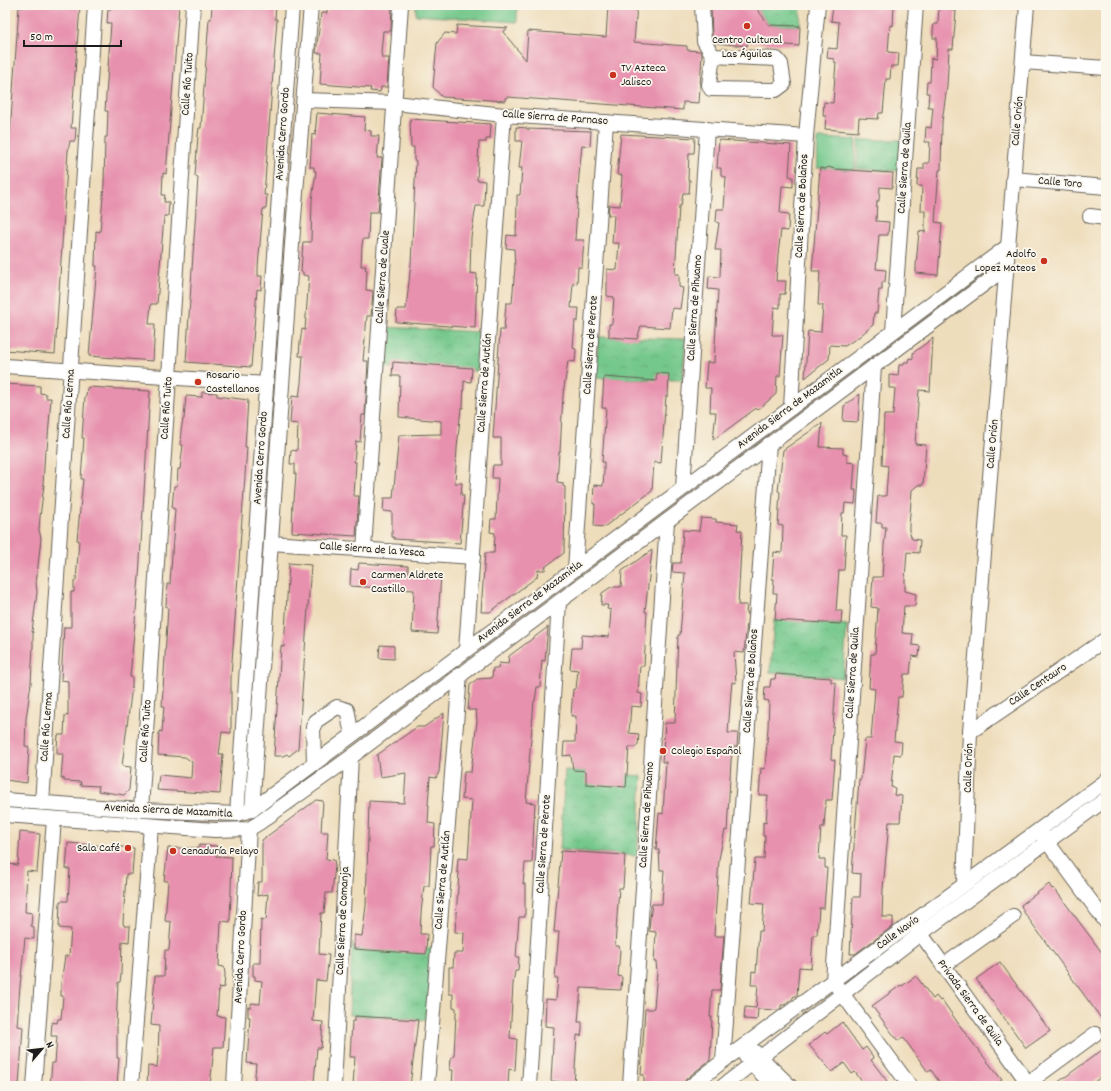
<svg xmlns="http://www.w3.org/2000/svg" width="1111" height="1091" font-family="Dekko,sans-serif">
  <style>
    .grass { fill: #75c88c; stroke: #487254 }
    .park { fill: url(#park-crowns); stroke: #487254 }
    .building { fill: #e791ae }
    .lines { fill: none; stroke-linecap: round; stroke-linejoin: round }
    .minor-casing { stroke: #666054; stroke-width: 16 }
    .minor { stroke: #fff; stroke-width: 14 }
    .poi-dot { fill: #c8321e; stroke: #fbf7ec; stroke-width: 1.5 }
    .labels { text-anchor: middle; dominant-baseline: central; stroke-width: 3.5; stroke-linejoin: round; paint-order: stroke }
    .poi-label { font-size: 12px; fill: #1c1c1c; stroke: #fbf7ec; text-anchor: start }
    .street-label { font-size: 12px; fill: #1c1c1c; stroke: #fbf7ec }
  </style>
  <defs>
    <pattern id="park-crowns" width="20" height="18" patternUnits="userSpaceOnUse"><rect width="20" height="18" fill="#75c88c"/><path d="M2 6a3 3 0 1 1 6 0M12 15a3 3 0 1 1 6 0" fill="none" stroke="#65ab78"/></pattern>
  </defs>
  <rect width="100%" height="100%" fill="#fbf7ec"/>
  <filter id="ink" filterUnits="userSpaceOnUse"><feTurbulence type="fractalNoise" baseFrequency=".025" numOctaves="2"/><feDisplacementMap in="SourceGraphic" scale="8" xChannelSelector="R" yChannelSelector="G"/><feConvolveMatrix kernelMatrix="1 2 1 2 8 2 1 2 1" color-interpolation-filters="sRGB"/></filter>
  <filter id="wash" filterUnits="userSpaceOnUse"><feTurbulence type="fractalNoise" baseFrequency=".012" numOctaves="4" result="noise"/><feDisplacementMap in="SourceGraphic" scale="16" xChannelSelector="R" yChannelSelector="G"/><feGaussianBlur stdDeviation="0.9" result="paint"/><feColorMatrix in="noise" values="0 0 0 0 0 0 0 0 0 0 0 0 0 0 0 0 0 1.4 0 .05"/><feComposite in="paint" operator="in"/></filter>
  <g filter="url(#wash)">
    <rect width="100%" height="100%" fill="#edb"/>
    <g class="grass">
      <polygon points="416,5 517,5 517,22 416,15"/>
      <polygon points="818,138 856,140 855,170 817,168"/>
    </g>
    <g class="park">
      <polygon points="754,5 801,5 800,26 769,25"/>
      <polygon points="859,140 904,140 902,171 857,169"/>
      <polygon points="383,327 481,332 477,371 380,367"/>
      <polygon points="598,337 686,339 682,380 596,378"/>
      <polygon points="774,619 847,625 843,678 770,672"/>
      <polygon points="565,770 642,776 637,856 560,850"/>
      <polygon points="352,943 433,948 430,1020 349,1015"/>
    </g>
    <g id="blocks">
      <g class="building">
        <polygon points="23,5 80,6 71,128 76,128 75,141 70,141 68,151 55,354 5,350 5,132 10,133 19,7 22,8"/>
        <polygon points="111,5 179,5 166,174 163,173 162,195 165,195 164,202 169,202 168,216 164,216 157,304 151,304 149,324 155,324 153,361 89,356 97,266 95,266 96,231 100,232 104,185 105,137 107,137 108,111 105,111 111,23 107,23 108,9 111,9"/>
        <polygon points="212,5 276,6 275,19 277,19 264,195 267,195 266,209 263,209 258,267 258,276 262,276 261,290 257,289 251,367 186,362 198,177 195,176 198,136 199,128 201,128 209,19 211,19"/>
        <polygon points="327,5 392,5 391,31 383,31 381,52 382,58 389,58 387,87 381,87 380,92 370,91 371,88 320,84 322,53 316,53 321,13 327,13"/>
        <polygon points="608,5 637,5 634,42 687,46 687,50 700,51 702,54 699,103 683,102 683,110 507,97 505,98 505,101 442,97 433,87 437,43 445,33 456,34 457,25 508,28 503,32 526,60 528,31 606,37"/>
        <polygon points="711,5 754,5 769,25 800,26 799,46 748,42 747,46 715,43 712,38"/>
        <polygon points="833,5 894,5 893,26 890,25 888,52 899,53 898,66 891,66 890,79 886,79 883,113 879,113 878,119 859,118 858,132 825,129 826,116 823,116 824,102 833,103 836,62 834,62 834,59 827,58 828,48 837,49 839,22 831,21"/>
        <polygon points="939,5 950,5 950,10 956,11 953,49 949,49 947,86 942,122 941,170 939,170 935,222 942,223 938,275 916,273 916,266 919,231 925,232 925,211 921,211 922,186 917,186 918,169 924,169 924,163 929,163 930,142 925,142 926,127 931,128 933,107 928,107 929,93 926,93 927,82 930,82 931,58 936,59 937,38 933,38 933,30 934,24 938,24"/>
        <polygon points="317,113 365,117 364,130 371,131 371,136 379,136 377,158 382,158 378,212 369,212 368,239 363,239 362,245 361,266 366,266 365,269 367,270 366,290 373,291 371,316 367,316 363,361 368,361 365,415 362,415 360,442 356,441 354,462 356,462 354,496 359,496 356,536 292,532 293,501 294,501 296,474 295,474 295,464 290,464 291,450 297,451 298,424 290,423 292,396 299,397 301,383 303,356 299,356 300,343 302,329 305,330 309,276 303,275 303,272 301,272 303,242 311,242 312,200 316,171 314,171 314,167 310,167 312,134 315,135"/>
        <polygon points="410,119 491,124 490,139 486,139 486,142 479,142 477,180 485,181 484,206 476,206 471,237 470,273 477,274 475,328 396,322 397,309 406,309 411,263 416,161 414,160 414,147 411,147"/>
        <polygon points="516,127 527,128 527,129 591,131 590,146 582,145 579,175 575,240 584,240 582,267 578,267 577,284 573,283 571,308 579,308 578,321 575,321 573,348 576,349 575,362 568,361 563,395 560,452 559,452 557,482 563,483 563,486 565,487 564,553 545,567 545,570 538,570 537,577 490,612 481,612 485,553 494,553 495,533 490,532 491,519 496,519 498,478 492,478 493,465 501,465 501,438 493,438 500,330 504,330 506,303 512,303 515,267 514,249 506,248 507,235 516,236 517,201 517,195 520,195 521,182 522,168 519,168 522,141 516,141"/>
        <polygon points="621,134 695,138 694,153 689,153 688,180 690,180 689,193 683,193 681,206 679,206 675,274 679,274 679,287 683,288 680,309 672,308 670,328 641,326 637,339 609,337 609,324 612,324 614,297 607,296 607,269 617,270 619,243 612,243 614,215 608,215 609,205 620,206 622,175 617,175"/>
        <polygon points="719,140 791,145 789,176 793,177 793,187 782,186 780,213 789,214 788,231 781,230 778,254 776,281 786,281 785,294 780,294 780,308 774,307 772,335 783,335 780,376 777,376 776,394 760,408 755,409 713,440 716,412 710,412 711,388 705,388 707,362 714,363 718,290 708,289 709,276 720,277 721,250 715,250 719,223 716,222 717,209 724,209 726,177 721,176 721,168 717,168"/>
        <polygon points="828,167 835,169 893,173 892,188 880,187 879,201 877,201 876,221 889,222 888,235 879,235 876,269 886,270 885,282 882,282 882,290 879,290 877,313 874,313 873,325 860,336 845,346 830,345 829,359 805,378 808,331 821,332 823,305 818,305 820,271 812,271 820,168 826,169"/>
        <polygon points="933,338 930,391 919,390 915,444 926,445 923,485 918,485 912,490 909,525 909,531 912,539 920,540 919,553 907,552 905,579 905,591 916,594 915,606 904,606 902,633 913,634 912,645 920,646 919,657 912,656 910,674 904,674 902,697 898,697 894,741 902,742 901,755 894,754 891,787 895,788 894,795 902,796 900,822 889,822 883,889 882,917 893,917 893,926 855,954 850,954 853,897 860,897 861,874 852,873 859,779 861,779 865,739 871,739 875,689 869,688 871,654 875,654 878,608 871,607 873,577 882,577 884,546 886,527 882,527 882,523 876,523 878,496 886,496 888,466 882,465 884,415 893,415 895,388 889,388 889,375 898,376 899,365 904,365 904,362 908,362 909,358 913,359 913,353"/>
        <polygon points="393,362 472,368 471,382 464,381 463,408 461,408 457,448 455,483 462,483 461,495 464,495 460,543 394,539 394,537 392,537 392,512 383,511 384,498 393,498 399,435 441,434 441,421 399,417 400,376 392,376"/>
        <polygon points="657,373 669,374 668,396 666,396 661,463 654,462 652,491 604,527 594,526 595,504 593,504 594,485 603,486 604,472 604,462 602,462 606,408 602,408 604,377 656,381"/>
        <polygon points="5,384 40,386 40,393 46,394 46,398 51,398 47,450 45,450 43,485 44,485 40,517 39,530 41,538 36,584 37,592 32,632 33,632 33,646 31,683 26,719 25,746 29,747 27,783 5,780"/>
        <polygon points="89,387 150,391 139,577 130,677 132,677 132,686 122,766 131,767 129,790 124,795 98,791 99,786 80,785 81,782 64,781 64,778 61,778 63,754 57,754 57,748 58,735 64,735 65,715 68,716 68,681 61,680 64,627 71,627 71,592 74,592 74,581 76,581 79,540 77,540 83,479 81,479 84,438 82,438 85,396 86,396 87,388"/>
        <polygon points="202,392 217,393 217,396 248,400 245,447 247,447 231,676 231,733 222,732 219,754 223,754 220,794 157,790 159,775 191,778 192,762 185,757 158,755 159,731 162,732 164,706 162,706 168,607 166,607 167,584 170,584 175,509 172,508 174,486 177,486 178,469 180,469 183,445 180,445 181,431 183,419 184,419 186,396 202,397"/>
        <polygon points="860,394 858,422 843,421 844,406"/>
        <polygon points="822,423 820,447 843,448 843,454 847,455 847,462 855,463 853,490 856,490 855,504 845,503 844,513 842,513 841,535 846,535 844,570 839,570 836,611 842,611 841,624 775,620 777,593 773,593 774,579 772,579 774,552 782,553 783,526 778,525 780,492 778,491 783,450"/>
        <polygon points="701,518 716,519 716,522 738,524 737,530 742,531 738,605 747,605 746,612 748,612 744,653 734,652 736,683 732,682 731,692 728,733 738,733 737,747 733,747 731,760 727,831 725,830 719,859 714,936 724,936 720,990 712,990 710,1017 712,1017 710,1060 686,1079 683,1086 644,1086 644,1075 641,1075 645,1009 653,1009 654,1007 657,972 656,962 654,962 656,932 649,931 650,918 652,904 662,904 664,870 660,870 659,850 656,850 659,813 663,814 666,762 662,762 665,723 675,723 678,635 680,635 685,573 672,572 673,563 681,563 683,530 699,531"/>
        <polygon points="652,550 645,612 647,612 644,666 640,666 638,693 642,694 641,707 631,706 629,733 639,734 638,744 636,747 629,747 626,787 586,784 586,771 573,770 571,755 563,756 564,742 575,742 576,716 571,716 573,689 576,689 578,670 570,669 572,648 581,648 582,635 609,637 611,610 607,609 608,605 601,605 602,593 611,587 621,587 622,571"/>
        <polygon points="289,563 311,565 298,749 289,756 287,754 283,756 274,756 281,646 284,647"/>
        <polygon points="359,563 408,566 408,572 441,575 437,634 412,632 414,590 350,586 351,569 358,570"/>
        <polygon points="548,627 545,661 542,660 540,687 537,687 535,701 534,701 526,802 535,803 532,863 525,863 523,884 525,884 525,917 519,917 516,957 519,957 518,971 515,971 513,984 510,1038 517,1039 515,1070 509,1069 508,1086 452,1086 453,1070 450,1070 451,1058 454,1056 456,1014 456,1008 453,1007 453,994 449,994 449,967 453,967 454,953 463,953 464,933 455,932 459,872 457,872 458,858 468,859 472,800 462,799 463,785 464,772 471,772 477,721 476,710 468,710 470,685 477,679 492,678 493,668 498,668 499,663 508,664 509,656"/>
        <polygon points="380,645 394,646 394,659 379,658"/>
        <polygon points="776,674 831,678 831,682 836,683 831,759 835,760 832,800 826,800 824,827 821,827 819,859 825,859 825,868 827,868 824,908 819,908 817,935 813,935 811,968 799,967 797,996 794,996 791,1001 788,1001 785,1005 781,1005 781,1008 778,1010 758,1009 757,1020 744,1019 745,1007 756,1008 758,985 751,985 752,971 756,972 759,931 762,931 764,904 751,903 755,859 764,859 765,836 763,836 763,822 766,823 768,795 759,795 761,768 765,769 768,728 769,701 764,700 765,687 770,687 771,679 775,679"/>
        <polygon points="444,713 439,772 436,778 430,777 428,805 429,805 428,823 435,824 434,846 431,846 429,886 424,886 421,913 420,934 427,934 426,954 354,949 354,935 362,936 366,906 369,801 404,803 406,773 380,777 377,755 417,727 424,727"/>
        <polygon points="316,800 323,801 321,832 328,832 326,859 334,860 335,866 332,893 326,893 324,913 321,913 319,954 329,955 326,981 316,980 313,1021 323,1022 321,1048 317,1048 314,1082 308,1082 308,1086 254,1086 256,1064 247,1063 250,1017 248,1017 248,1007 251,1007 251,1003 260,1004 262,981 255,980 255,976 253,976 253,963 260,963 261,919 266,920 268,894 257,896 258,882 262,882 262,840"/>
        <polygon points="20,832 40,834 37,872 27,871 25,912 32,913 31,926 34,927 34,939 25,938 20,986 17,1026 23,1027 19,1086 5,1086 5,864 18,865"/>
        <polygon points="68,843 134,848 132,874 126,874 123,923 124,926 130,926 129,942 122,941 121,974 120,982 118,982 116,1026 117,1026 117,1058 119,1058 117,1086 50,1086 52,1063 55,1063 57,1036 51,1036 52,1022 57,1023 58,1019 61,1019 63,996 61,996 61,983 65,956 69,956 71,929 59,928 60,901 68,901 70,869 66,869"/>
        <polygon points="199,845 217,846 216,856 232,857 230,922 221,921 219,966 224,967 225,974 224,988 219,987 217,1016 225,1017 223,1047 214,1047 210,1086 147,1086 148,1066 157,1067 158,1056 159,1026 151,1025 155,976 164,976 165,950 169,950 171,922 165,921 168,881 164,881 168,848 199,848"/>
        <polygon points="561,851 625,855 623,888 619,888 615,946 619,946 620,950 618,976 622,977 621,990 581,988 578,1022 582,1022 582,1029 581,1036 577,1035 574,1086 559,1086 560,1082 551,1081 554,1027 545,1026 546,999 556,1000 558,978 555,978 559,932 554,932"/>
        <polygon points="1049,884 1052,889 1054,888 1106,958 1106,1025 1023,911 1021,905"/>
        <polygon points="1000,962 1050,1031 1026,1048 976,979"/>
        <polygon points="916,976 933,999 936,996 940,1001 942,1000 965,1033 1002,1080 993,1086 942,1086 931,1070 928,1072 903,1037 898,1041 872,1006 901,985 902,986"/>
        <polygon points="355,1016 418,1020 410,1086 353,1086 355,1057 350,1057 352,1021 355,1021"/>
        <polygon points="842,1022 862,1050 866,1047 874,1058 871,1060 887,1081 881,1086 865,1086 855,1072 852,1074 844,1063 832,1072 809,1045 825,1032 827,1034"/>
        <polygon points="1106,1047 1106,1071 1100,1076 1101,1077 1089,1086 1053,1086"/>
      </g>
    </g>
  </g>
  <g filter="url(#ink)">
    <use href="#blocks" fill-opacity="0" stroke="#666054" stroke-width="1"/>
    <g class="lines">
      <defs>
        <g id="minor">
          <polyline points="702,5 704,41 713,56"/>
          <polygon points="713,56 777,59 781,64 784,84 776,90 711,89 709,85"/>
          <polyline points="1023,62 1106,68"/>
          <polyline points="304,100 395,103 504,115 806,136"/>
          <polyline points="1013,179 1106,187"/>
          <polyline points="1090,216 1106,218"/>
          <polyline points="893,331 916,5"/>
          <polyline points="5,366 266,384"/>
          <polyline points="874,366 833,981 910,1086"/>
          <polyline points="791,408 806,136 818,5"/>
          <polyline points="683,488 707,129"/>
          <polyline points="271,543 473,557"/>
          <polyline points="364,549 401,5"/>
          <polyline points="575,569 606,122"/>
          <polyline points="466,650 504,115"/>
          <polyline points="970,732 1106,639"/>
          <path d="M314,763L313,727L316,721L337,707L347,710C350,718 348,725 353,733"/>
          <polyline points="5,800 141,810 237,814 252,810 1008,246"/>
          <polyline points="42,803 95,5"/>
          <polyline points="141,810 193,5"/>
          <polyline points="252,810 293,230 311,5"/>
          <polyline points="237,814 292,5"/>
          <polyline points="5,815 215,830 249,829 259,823 351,757 1007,267"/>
          <polyline points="1043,836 1106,922"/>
          <polyline points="964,884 970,732 1027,5"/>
          <polyline points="916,927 1028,1083"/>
          <polyline points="943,966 1013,916"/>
          <polyline points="754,1051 790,1086"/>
          <polyline points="746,1057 773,1086"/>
          <polyline points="723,1061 769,444"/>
          <polyline points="34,1086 54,819"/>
          <polyline points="131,1086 151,826"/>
          <polyline points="234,1086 249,829"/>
          <polyline points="334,1086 351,757"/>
          <polyline points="427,1086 460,674"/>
          <polyline points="529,1086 559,602"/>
          <polyline points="630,1086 667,521"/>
          <polyline points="691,1086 723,1061 1106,781"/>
          <polyline points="723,1086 920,934 1106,799"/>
          <polyline points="1024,1086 1095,1034"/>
        </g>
      </defs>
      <use href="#minor" class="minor-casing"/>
      <use href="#minor" class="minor"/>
    </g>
  </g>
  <g class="poi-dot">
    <circle cx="747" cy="26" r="4"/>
    <circle cx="613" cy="75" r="4"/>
    <circle cx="1044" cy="261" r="4"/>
    <circle cx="198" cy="382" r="4"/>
    <circle cx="363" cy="582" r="4"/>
    <circle cx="663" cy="751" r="4"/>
    <circle cx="128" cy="848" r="4"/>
    <circle cx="173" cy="851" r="4"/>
  </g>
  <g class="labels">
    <g class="poi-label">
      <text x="747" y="40" text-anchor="middle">Centro Cultural<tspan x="747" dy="14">Las Águilas</tspan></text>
      <text x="621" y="68">TV Azteca<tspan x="621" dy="14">Jalisco</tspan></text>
      <text x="1036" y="254" text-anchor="end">Adolfo<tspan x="1036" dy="14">Lopez Mateos</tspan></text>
      <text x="206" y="375">Rosario<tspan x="206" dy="14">Castellanos</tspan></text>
      <text x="371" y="575">Carmen Aldrete<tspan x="371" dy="14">Castillo</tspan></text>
      <text x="671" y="751">Colegio Español</text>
      <text x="120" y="848" text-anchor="end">Sala Café</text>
      <text x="181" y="851">Cenaduría Pelayo</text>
    </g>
    <g class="street-label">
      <text transform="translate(188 84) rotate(-86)">Calle Río Tuito</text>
      <text transform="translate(555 118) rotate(4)">Calle Sierra de Parnaso</text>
      <text transform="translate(1018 121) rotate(-85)">Calle Orión</text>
      <text transform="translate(283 134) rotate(-86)">Avenida Cerro Gordo</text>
      <text transform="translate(905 168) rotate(-86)">Calle Sierra de Quila</text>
      <text transform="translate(1060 183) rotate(5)">Calle Toro</text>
      <text transform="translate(802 206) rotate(-87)">Calle Sierra de Bolaños</text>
      <text transform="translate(383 277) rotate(-86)">Calle Sierra de Cuale</text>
      <text transform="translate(695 308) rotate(-86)">Calle Sierra de Pihuamo</text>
      <text transform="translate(591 345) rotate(-86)">Calle Sierra de Perote</text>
      <text transform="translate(485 383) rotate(-86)">Calle Sierra de Autlán</text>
      <text transform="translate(69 404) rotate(-86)">Calle Río Lerma</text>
      <text transform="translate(167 408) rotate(-86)">Calle Río Tuito</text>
      <text transform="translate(790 408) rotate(-37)">Avenida Sierra de Mazamitla</text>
      <text transform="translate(993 444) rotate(-85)">Calle Orión</text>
      <text transform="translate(261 458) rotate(-86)">Avenida Cerro Gordo</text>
      <text transform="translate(372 550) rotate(4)">Calle Sierra de la Yesca</text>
      <text transform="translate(530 602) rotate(-37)">Avenida Sierra de Mazamitla</text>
      <text transform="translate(853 673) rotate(-86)">Calle Sierra de Quila</text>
      <text transform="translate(751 681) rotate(-86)">Calle Sierra de Bolaños</text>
      <text transform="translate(1038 685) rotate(-34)">Calle Centauro</text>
      <text transform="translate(47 727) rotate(-86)">Calle Río Lerma</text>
      <text transform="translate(146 731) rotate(-86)">Calle Río Tuito</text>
      <text transform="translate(969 768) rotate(-88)">Calle Orión</text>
      <text transform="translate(168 811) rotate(3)">Avenida Sierra de Mazamitla</text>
      <text transform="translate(647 815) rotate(-86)">Calle Sierra de Pihuamo</text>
      <text transform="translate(544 844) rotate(-86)">Calle Sierra de Perote</text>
      <text transform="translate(443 880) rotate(-85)">Calle Sierra de Autlán</text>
      <text transform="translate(343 921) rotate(-87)">Calle Sierra de Comanja</text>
      <text transform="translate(898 933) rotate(-36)">Calle Navío</text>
      <text transform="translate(241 957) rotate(-87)">Avenida Cerro Gordo</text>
      <text transform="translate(970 1003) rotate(54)">Privada Sierra de Quila</text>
    </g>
  </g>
  <rect width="1111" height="1091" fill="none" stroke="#fbf7ec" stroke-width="20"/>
  <g transform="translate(42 1049) rotate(62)" stroke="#fbf7ec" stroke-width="3" paint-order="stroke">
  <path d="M0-3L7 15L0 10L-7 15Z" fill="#1c1c1c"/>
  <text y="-6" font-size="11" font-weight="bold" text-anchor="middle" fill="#1c1c1c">N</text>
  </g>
  <path d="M24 40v6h97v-6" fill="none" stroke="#1c1c1c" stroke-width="2"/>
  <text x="30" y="40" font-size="12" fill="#1c1c1c" stroke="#fbf7ec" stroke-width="3" paint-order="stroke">50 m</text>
</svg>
